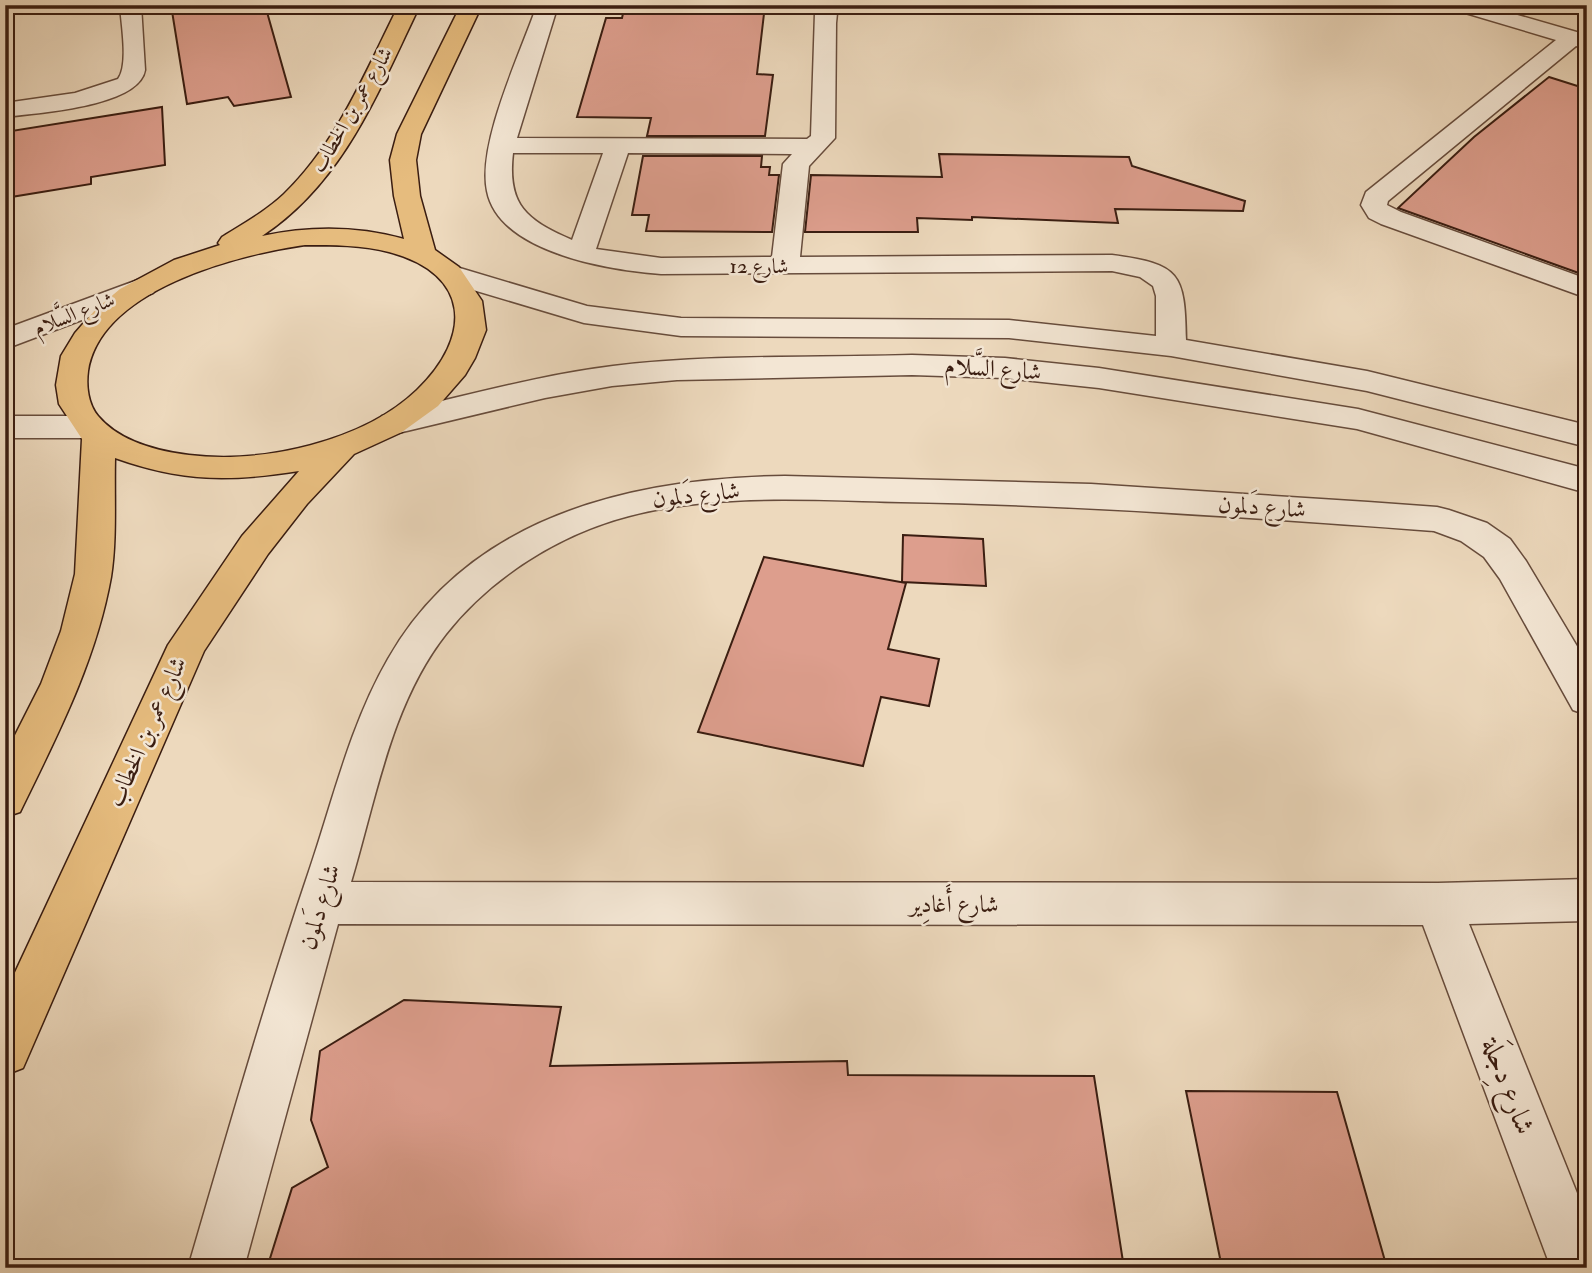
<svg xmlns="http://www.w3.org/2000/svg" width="1592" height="1273" font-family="'IM FELL Double Pica',Amiri,serif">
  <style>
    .building { fill: #dd9e8d; stroke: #3a1d11; stroke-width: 2 }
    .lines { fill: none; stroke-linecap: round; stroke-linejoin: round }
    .minor-casing { stroke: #674c3c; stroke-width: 3 }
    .major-casing { stroke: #3a1d11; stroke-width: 3 }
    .minor { fill: #f3e6d4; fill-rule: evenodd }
    .major { fill: #e6bc7e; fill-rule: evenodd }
    .labels { text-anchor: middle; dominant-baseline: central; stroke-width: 5; stroke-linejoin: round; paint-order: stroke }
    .far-street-label { font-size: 21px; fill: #3a1d11; stroke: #f3e6d4 }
    .street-label { font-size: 24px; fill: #3a1d11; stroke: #f3e6d4 }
    .near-street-label { font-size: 28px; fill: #3a1d11; stroke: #f3e6d4 }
  </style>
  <rect width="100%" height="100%" fill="#edd9bd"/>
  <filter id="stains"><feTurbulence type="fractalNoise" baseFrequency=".00286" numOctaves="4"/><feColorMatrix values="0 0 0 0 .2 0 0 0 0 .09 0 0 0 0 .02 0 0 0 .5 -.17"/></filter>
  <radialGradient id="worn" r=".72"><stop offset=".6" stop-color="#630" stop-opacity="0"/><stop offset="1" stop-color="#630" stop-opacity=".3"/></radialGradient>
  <g class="building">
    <polygon points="171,5 265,5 291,97 234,106 228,97 187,104"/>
    <polygon points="625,5 765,5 757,74 773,75 765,136 647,136 651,118 577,117 606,18 622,18"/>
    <polygon points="1549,77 1587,89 1587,276 1398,208 1474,137"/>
    <polygon points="162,107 165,165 91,177 91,184 5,198 5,132"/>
    <polygon points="939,154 1129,157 1132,166 1245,201 1243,211 1115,209 1118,223 972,217 972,220 917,218 918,232 805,232 811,175 942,177"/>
    <polygon points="643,156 762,156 761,167 770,167 769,175 779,175 772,232 646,231 649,215 632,215"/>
    <polygon points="903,535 983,539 986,586 902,582"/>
    <polygon points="764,557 906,583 888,649 939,659 929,706 881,697 863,766 698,732"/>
    <polygon points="404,1000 561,1007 550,1066 847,1061 848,1075 1094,1076 1124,1268 267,1268 292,1188 328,1167 311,1120 320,1051"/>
    <polygon points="1186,1091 1337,1092 1387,1268 1222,1268"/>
  </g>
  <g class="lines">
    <defs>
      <g id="minor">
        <path d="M120,5H141L145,70C139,107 36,113 5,117V103L75,93L118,79C129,65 121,23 120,5Z"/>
        <path d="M537,5H558L517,138L807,139L811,136L815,13L821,5H842L837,13L836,23L835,138L809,166L800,257L1112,255C1180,264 1185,273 1186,340L1367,371L1587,425V447L1367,391L1171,356L1009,338L681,336L584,323L443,281L439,275L443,269L453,266L587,306L681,318L1009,320L1156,336V296L1153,286L1140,277L1112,271L661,274C610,270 499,253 487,191C477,143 521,52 537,5ZM513,153H603L572,240C526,220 507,205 513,153ZM628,153L792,154L783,164L772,257L661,258L596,249Z"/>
        <polygon points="1449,5 1483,5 1587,35 1587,49 1576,46 1388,201 1387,205 1401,212 1587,279 1587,298 1381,224 1369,218 1361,205 1366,192 1556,40 1452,9"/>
        <polygon points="143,278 153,281 157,287 153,293 5,349 5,329"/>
        <path d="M912,355L1005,358L1099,368L1358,409L1587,469V493L1357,429L1099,388L1005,378L912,375L677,380L612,386L545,398L394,434L382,430L378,423L382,416L394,412C466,396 539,375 613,366C712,354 813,358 912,355Z"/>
        <polygon points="5,416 87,416 99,419 103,427 99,435 87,438 5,438"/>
        <path d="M785,476L1091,484L1368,502L1437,507L1449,510L1487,523L1510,539L1526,561L1587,663V715L1573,710L1500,579L1484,557L1461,541L1434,531C1256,518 1079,505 901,502C811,500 717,493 629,516C559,534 490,578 446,634C391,704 376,799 351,882L1438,883L1587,879V921L1469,924L1587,1218V1268H1551L1423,925L338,924L244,1268H188C227,1135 265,1001 309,871C333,800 350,725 388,659C469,516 632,478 785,476Z"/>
      </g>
      <path id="major" d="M399,5H420C379,90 344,182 262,236C309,226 358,226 404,239L394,196L390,160L397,134L461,5H482L421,134L416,160L420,196L435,250L459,267L482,301L486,330L475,358L465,375L438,406L402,432L354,454L307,504L268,554L204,651L23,1068L5,1075V994L168,645L242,536L299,471C229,482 183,482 115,458C114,497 117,539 111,577C96,661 57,736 20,812L5,817V755L41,684L61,631L75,574L82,439L59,404L56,385L61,356L75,333L96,309L120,289L174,260L220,245L218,243L222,237C243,224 266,211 284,194C338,142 366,70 399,5ZM305,245C333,245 362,245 389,252C472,274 472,337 417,390C363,442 261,464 189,455C157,451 120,442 98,416C88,404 86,386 88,371C101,289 237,255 305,245Z"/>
    </defs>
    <use href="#minor" class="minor-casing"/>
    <use href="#major" class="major-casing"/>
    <use href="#minor" class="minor"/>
    <use href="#major" class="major"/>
  </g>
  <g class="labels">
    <g class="far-street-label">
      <text transform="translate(352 110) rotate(-60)">شارع عمر بن الخطاب</text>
      <text x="759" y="266">شارع 12</text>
      <text transform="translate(74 314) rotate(-21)">شارع السَّلام</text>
    </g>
    <g class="street-label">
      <text transform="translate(993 369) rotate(4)">شارع السَّلام</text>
      <text transform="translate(696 495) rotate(-6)">شارع دَلمون</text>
      <text transform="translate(1262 507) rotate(4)">شارع دَلمون</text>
      <text transform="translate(147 732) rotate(-66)">شارع عمر بن الخطاب</text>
      <text x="954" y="904">شارع أَغادِير</text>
      <text transform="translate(320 907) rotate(-73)">شارع دَلمون</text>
    </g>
    <g class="near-street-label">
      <text transform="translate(1508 1086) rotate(69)">شارع دِجلَة</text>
    </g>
  </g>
  <rect width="1592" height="1273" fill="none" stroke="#edd9bd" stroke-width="28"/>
  <rect x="7" y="7" width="1578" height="1259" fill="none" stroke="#3a1d11" stroke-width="3.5"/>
  <rect x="14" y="14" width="1564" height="1245" fill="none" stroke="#3a1d11" stroke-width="2"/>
  <rect width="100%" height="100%" filter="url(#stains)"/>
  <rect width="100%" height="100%" fill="url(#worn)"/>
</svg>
